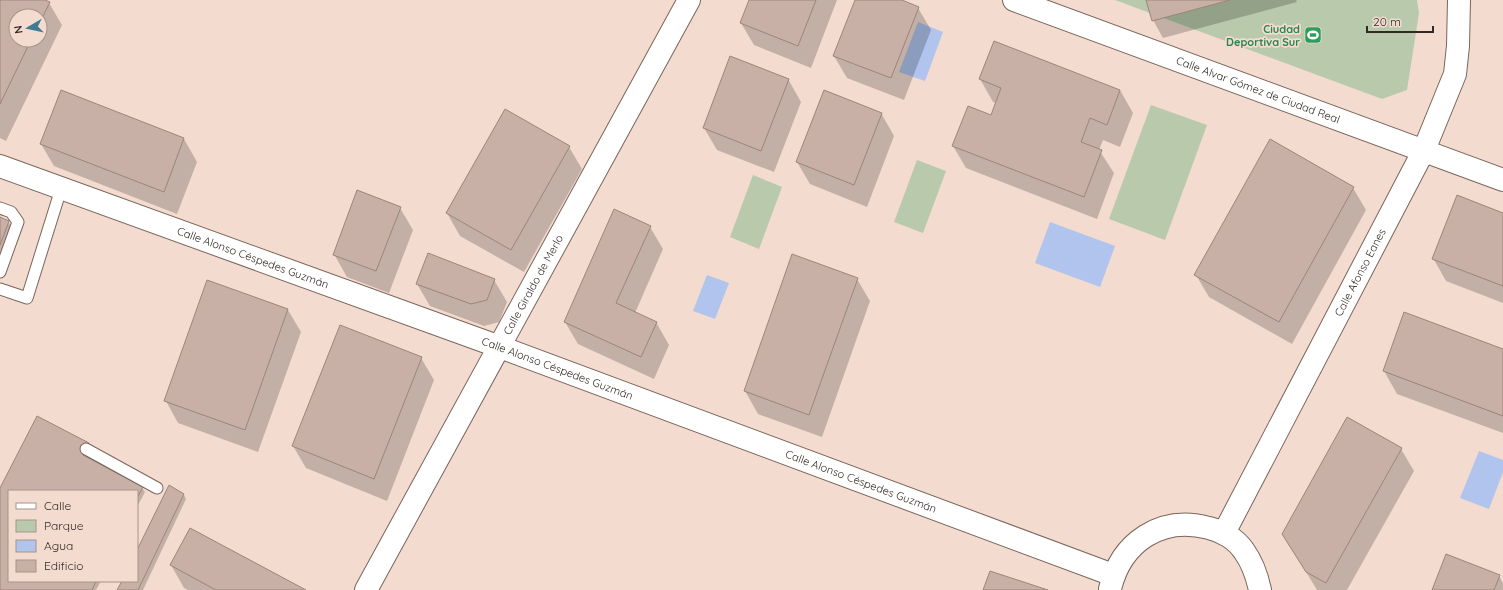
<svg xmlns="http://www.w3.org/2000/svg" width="1503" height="590" font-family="Quicksand,sans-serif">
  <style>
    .green { fill: #b8caab }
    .water { fill: #b0c4ed }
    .shadow { fill: #0003; fill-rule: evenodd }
    .building { fill: #c9b0a6; stroke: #9c857b }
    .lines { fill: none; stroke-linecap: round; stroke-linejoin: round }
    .service-casing { stroke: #7a655a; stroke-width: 13 }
    .minor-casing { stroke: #7a655a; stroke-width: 24 }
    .service { stroke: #fff; stroke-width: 11 }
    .minor { stroke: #fff; stroke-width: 22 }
    .labels { text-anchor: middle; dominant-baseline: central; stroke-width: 3.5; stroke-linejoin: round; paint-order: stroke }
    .leisure-label { font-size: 11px; font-weight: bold; fill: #27864d; stroke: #f3dbcf; text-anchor: end }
    .street-label { font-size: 11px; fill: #322925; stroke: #f3dbcf }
  </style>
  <rect width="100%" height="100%" fill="#f3dbcf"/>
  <g class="green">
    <polygon points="1115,0 1417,0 1419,13 1407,90 1382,99"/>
    <polygon points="1151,105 1207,125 1165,240 1109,219"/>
    <polygon points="917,160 946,171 923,233 894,222"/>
    <polygon points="753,175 782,187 759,249 730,237"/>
  </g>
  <g class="water">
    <polygon points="918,22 943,32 925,81 899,72"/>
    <polygon points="1050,222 1115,246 1100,287 1035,263"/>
    <polygon points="707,275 729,283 715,319 693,311"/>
    <polygon points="1479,451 1503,460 1503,472 1489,509 1460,498"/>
  </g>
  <g class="shadow">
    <path d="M0,0H43L49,3L62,25L6,141L0,138ZM16,16H40V40H16Z"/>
    <polygon points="750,0 837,0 811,68 754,45 741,23"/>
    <polygon points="856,0 899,0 918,8 931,30 904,100 847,78 834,56"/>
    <polygon points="1147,0 1296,0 1297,2 1163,38 1153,20"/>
    <polygon points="788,79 801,102 774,172 717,150 704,128"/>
    <polygon points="980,79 1120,90 1133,113 1120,147 1103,140 1099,150 1114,173 1097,219 966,168 953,146 991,116 996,103 993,102"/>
    <polygon points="61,92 184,139 197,162 177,214 54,166 41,144"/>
    <polygon points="881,113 894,136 867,207 810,184 797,162"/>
    <polygon points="569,147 582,169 524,272 460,236 447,213"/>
    <polygon points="1353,188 1366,210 1292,344 1209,297 1196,275"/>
    <polygon points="400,208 413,230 389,293 347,277 334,254"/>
    <polygon points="1503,214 1503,303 1446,281 1433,258"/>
    <polygon points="0,218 8,221 16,235 0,277"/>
    <polygon points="650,227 663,249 635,313 656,322 669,345 654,379 578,344 565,322"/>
    <polygon points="857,279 870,301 822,437 758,414 745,391"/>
    <polygon points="494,280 507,302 499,322 484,326 430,306 417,284"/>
    <polygon points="288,310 301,332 258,452 178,423 166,401"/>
    <polygon points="1503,350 1503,433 1397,394 1384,371"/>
    <polygon points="421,358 434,380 387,501 306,468 293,446"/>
    <polygon points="88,444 91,448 86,458 142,488 145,492 137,507 137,491 9,491 9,581 101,581 96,590 0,590 0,490"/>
    <polygon points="1401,449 1414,471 1347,590 1317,590 1283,534"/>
    <polygon points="184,495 186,499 143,590 118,590 123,581 137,581 137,552"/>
    <polygon points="171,565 304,590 188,590 184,588"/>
    <polygon points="1499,576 1503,583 1503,590 1433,590"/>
  </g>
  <g class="building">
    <polygon points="0,0 45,0 50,2 40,22 40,16 16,16 16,40 31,40 0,104"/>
    <polygon points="749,0 816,0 798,46 740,23"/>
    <polygon points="855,0 902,0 919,7 891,78 833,56"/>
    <polygon points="1146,0 1230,0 1152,21"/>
    <polygon points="994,41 1120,90 1107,125 1090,118 1081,142 1102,150 1084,197 952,146 968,106 991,115 1001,88 979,79"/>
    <polygon points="730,56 789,79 761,151 703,128"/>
    <polygon points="61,90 184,138 164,192 40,144"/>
    <polygon points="824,90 882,113 854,185 796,162"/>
    <polygon points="505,109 570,146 511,250 446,213"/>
    <polygon points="1270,139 1354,187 1279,322 1194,275"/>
    <polygon points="357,190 401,207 376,271 333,255"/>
    <polygon points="1457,195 1503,213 1503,286 1432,259"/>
    <polygon points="614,209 651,226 616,303 657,322 641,357 564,322"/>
    <polygon points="0,217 9,221 0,245"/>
    <polygon points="428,253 495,279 487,300 471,304 416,284"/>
    <polygon points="792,254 858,278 809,415 744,391"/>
    <polygon points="207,280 288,309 245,430 164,401"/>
    <polygon points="1404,312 1503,349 1503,416 1383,371"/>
    <polygon points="340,325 422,357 374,479 292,446"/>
    <polygon points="37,416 89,443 83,455 143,487 137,498 137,491 9,491 9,581 96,581 92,590 0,590 0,488"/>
    <polygon points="1347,417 1402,448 1326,583 1306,572 1282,534"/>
    <polygon points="169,485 184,494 138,590 117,590 122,581 137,581 137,550"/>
    <polygon points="190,528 306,590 216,590 170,565"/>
    <polygon points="1446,554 1500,575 1494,590 1432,590"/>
    <polygon points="990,571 1048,590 983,590"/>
  </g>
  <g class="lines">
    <defs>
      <g id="service">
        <polyline points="0,208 11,212 18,222 0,272"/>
        <polyline points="0,289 27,298 61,189"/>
        <polyline points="86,449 157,488"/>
      </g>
      <g id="minor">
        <path id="s1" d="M1014,0L1503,180"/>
        <path id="s2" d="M0,166L500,347L1113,575"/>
        <path id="s3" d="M1224,533L1424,150L1455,74L1458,46L1459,0"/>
        <path d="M1110,589C1121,542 1161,515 1209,528C1222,531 1236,539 1244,551C1252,562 1257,576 1260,590"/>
        <path id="s4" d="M366,590L689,0"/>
      </g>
    </defs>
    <use href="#service" class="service-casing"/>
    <use href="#minor" class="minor-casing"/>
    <use href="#service" class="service"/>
    <use href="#minor" class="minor"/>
  </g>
  <defs>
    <symbol id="stadium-square" viewBox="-11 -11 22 22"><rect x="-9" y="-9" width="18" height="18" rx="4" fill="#2e9e5b" stroke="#f3dbcf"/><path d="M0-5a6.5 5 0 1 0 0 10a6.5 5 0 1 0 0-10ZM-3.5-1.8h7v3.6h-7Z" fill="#fff"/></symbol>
  </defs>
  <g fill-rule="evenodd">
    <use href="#stadium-square" x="1303" y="25" width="20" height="20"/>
  </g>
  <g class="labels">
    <g class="leisure-label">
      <text x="1300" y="29">Ciudad<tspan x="1300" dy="13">Deportiva Sur</tspan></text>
    </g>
    <g class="street-label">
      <text stroke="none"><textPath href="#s1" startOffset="260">Calle Alvar Gómez de Ciudad Real</textPath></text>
      <text stroke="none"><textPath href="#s2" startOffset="269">Calle Alonso Céspedes Guzmán</textPath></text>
      <text stroke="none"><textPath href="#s3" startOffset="294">Calle Afonso Eanes</textPath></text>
      <text stroke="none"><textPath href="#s4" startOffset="348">Calle Giraldo de Merlo</textPath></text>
      <text stroke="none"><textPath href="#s2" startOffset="593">Calle Alonso Céspedes Guzmán</textPath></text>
      <text stroke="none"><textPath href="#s2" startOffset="917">Calle Alonso Céspedes Guzmán</textPath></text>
    </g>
  </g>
  <rect x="8" y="490" width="130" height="92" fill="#f3dbcf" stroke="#a6948b"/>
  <rect x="16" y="503" width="20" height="6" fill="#ffffff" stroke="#a6948b"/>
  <text x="44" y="510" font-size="12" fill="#322925">Calle</text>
  <rect x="16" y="520" width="20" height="12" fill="#b8caab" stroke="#a6948b"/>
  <text x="44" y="530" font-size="12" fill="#322925">Parque</text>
  <rect x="16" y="540" width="20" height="12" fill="#b0c4ed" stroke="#a6948b"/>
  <text x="44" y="550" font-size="12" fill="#322925">Agua</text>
  <rect x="16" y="560" width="20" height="12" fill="#c9b0a6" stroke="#a6948b"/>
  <text x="44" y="570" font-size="12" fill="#322925">Edificio</text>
  <g transform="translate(28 28) rotate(261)"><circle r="19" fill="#f3dbcf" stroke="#a6948b"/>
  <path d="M0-3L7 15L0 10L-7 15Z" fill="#3f7b92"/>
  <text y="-6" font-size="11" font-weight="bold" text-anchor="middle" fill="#322925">N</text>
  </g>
  <path d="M1367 26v6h66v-6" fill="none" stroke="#322925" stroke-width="2"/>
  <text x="1373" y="26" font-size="12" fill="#322925" stroke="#f3dbcf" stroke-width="3" paint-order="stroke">20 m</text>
</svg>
